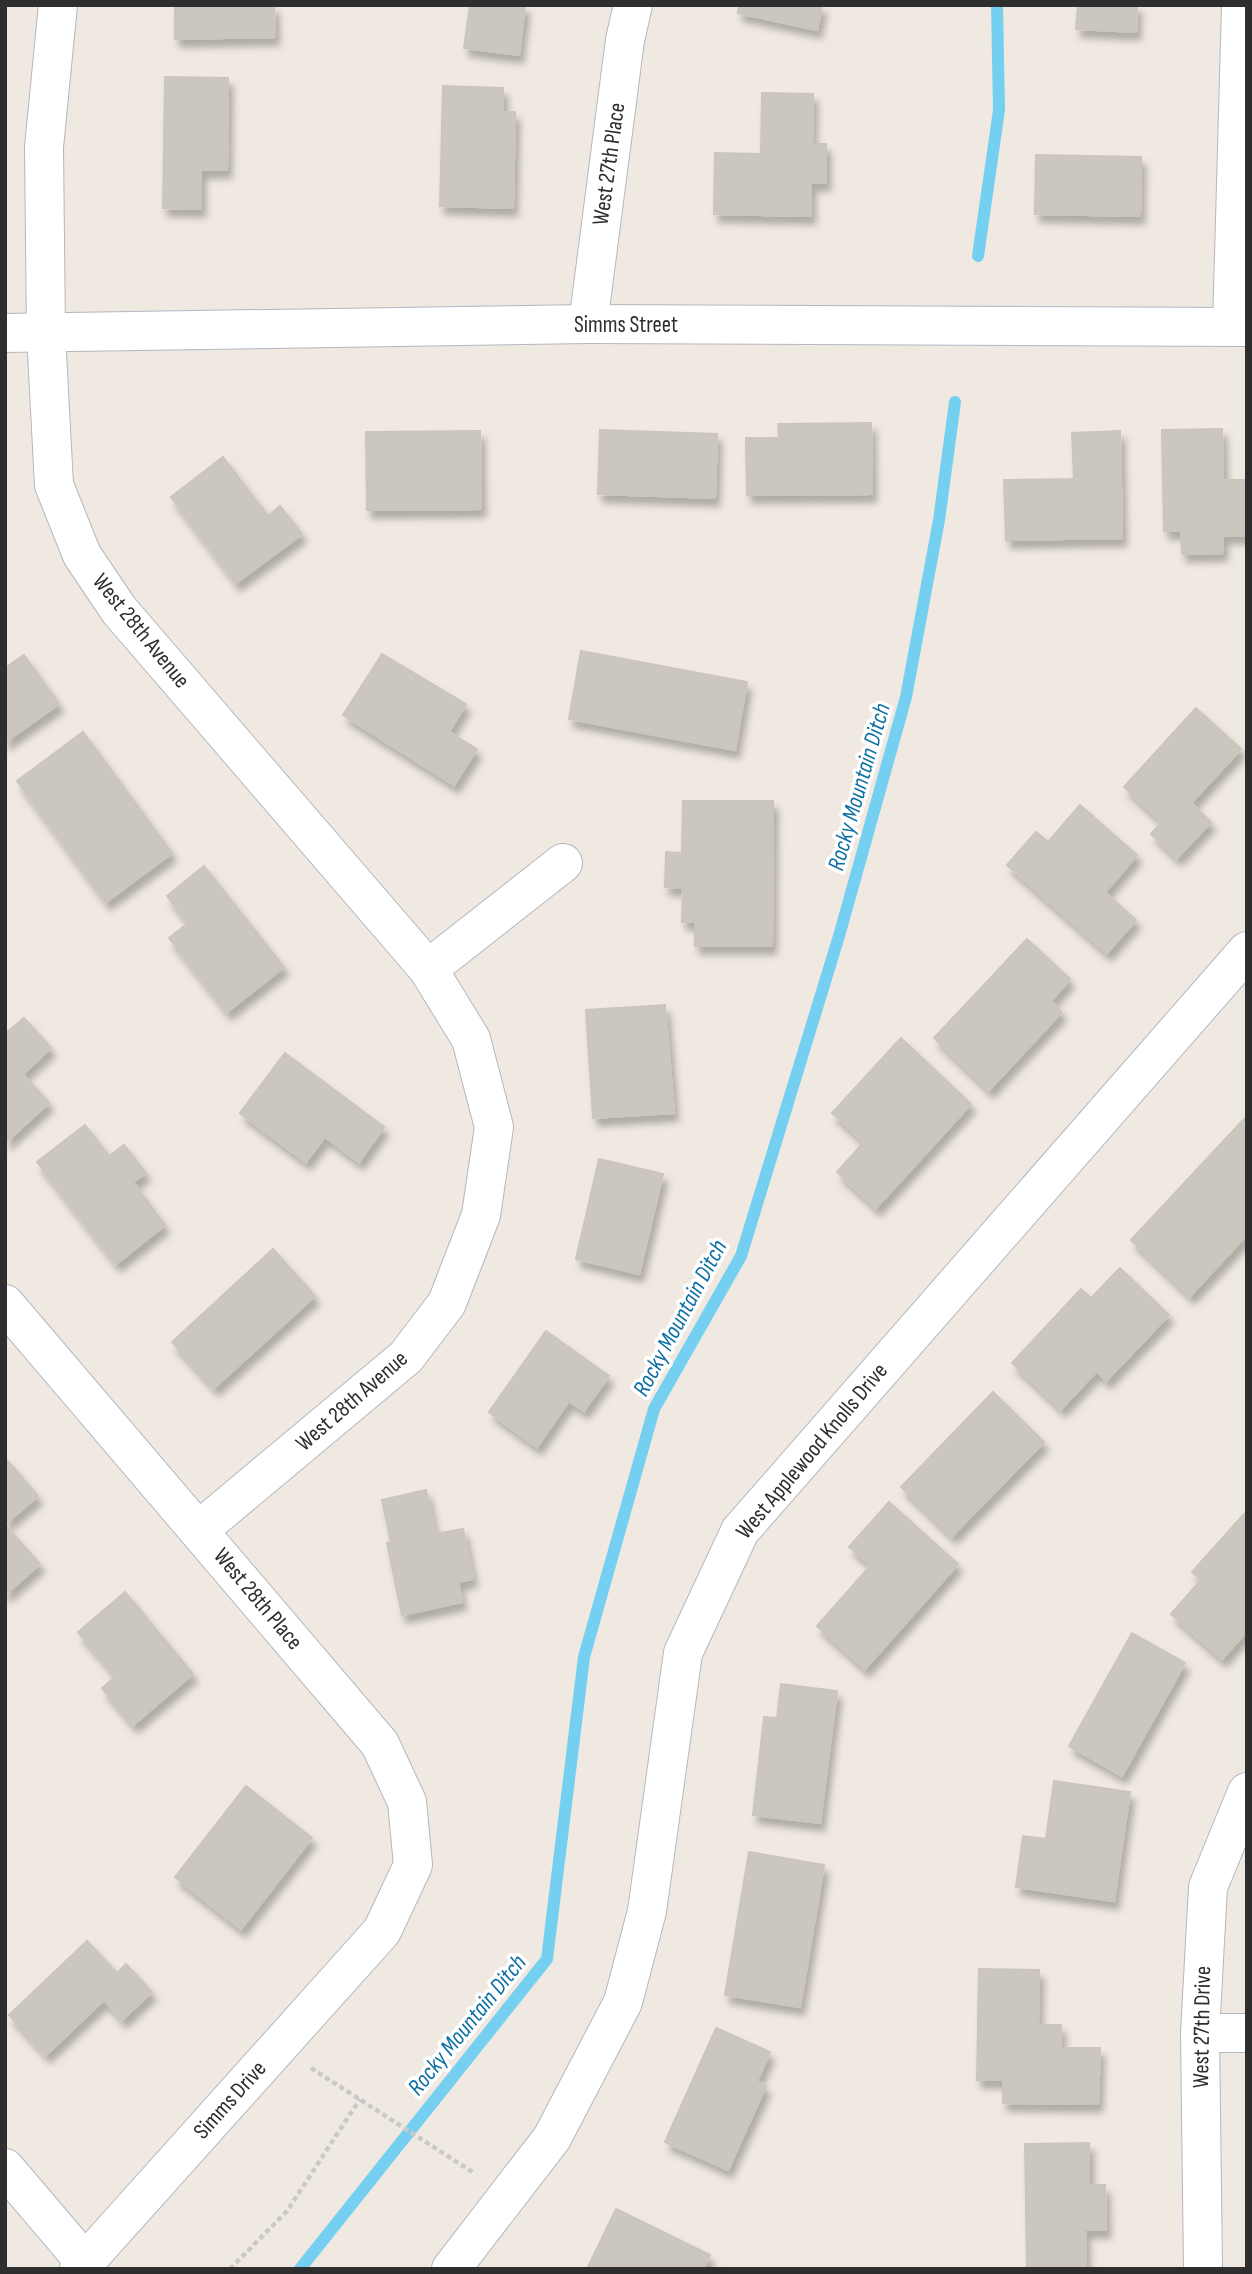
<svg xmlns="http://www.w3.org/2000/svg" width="1252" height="2274" font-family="'Sofia Sans Condensed',sans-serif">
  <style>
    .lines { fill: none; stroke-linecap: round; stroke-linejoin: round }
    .stream { stroke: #75cff0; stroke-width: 12 }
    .building { fill: #cbc7bf; stroke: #cbc5ba; stroke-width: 2; filter: url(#shadow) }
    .minor-casing { stroke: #b4b7c1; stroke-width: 40 }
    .tertiary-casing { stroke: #b4b7c1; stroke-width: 40 }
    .path { stroke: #c9c9c9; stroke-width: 4.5; stroke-dasharray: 5 3.5; stroke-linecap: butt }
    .minor { stroke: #fff; stroke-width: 38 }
    .tertiary { stroke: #fff; stroke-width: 38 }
    .labels { text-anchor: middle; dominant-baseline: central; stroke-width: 7; stroke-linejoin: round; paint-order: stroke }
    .street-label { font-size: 23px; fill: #2e2e2e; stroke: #fff }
    .water-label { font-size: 24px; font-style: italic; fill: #0d6fa3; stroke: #fff }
  </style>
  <defs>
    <filter id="shadow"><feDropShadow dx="4.5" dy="8" stdDeviation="3.5" flood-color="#0004"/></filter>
  </defs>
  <rect width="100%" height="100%" fill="#efe9e1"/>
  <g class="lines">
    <g class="stream">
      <polyline points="978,256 999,110 997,5"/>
      <polyline points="300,2269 547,1959 584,1657 654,1409 741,1256 839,936 906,697 939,520 955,402"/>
    </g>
  </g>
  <g class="building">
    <polygon points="175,5 274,5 275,37 175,39"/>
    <polygon points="470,5 525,5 519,55 464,48"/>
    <polygon points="739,5 822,5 817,30 738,13"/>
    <polygon points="1078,5 1137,5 1136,32 1076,29"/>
    <polygon points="165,77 228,78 227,170 201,170 201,209 163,208"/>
    <polygon points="443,86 503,88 503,112 515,112 513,208 440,206"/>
    <polygon points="762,93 813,94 812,144 826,144 826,183 811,183 811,216 714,214 715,153 761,154"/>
    <polygon points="1036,155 1141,157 1140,216 1035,214"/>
    <polygon points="871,423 872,494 747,495 746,438 779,438 778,424"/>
    <polygon points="1222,429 1223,480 1247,480 1247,535 1223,536 1223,553 1182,554 1181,531 1164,531 1162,430"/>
    <polygon points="600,430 717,434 715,498 598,494"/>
    <polygon points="480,431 481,509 367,510 366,432"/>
    <polygon points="1120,431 1122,538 1006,540 1004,480 1074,479 1072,433"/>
    <polygon points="223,457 268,516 280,506 302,534 236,583 171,497"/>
    <polygon points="581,651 747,682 735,750 569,719"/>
    <polygon points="382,654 466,704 449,732 477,749 454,785 343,715"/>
    <polygon points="24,655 59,704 5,742 5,668"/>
    <polygon points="1196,708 1241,749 1191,803 1211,822 1177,858 1151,834 1162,822 1124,787"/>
    <polygon points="83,732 172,853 106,902 17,781"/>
    <polygon points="683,801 773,801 772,946 695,946 695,922 682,922 683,888 665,887 666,852 682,853"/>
    <polygon points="1080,805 1137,855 1105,892 1136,920 1107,953 1007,865 1036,832 1048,842"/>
    <polygon points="204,866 284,967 227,1012 169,938 188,923 167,896"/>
    <polygon points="1027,939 1070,979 1051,1001 1062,1012 989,1090 934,1038"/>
    <polygon points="665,1005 674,1113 593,1118 586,1010"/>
    <polygon points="24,1018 51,1048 23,1074 49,1103 6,1142 5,1034"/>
    <polygon points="901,1038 971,1104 876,1208 837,1172 864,1142 832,1113"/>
    <polygon points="285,1053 384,1127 359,1162 325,1137 306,1162 240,1113"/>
    <polygon points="1244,1119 1247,1122 1247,1224 1245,1226 1247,1235 1190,1296 1131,1240"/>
    <polygon points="85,1125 109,1156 124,1145 146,1173 133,1182 165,1225 116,1264 37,1162"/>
    <polygon points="599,1159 663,1174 639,1274 576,1259"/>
    <polygon points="273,1249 315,1296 214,1388 172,1342"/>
    <polygon points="1120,1268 1169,1315 1106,1381 1097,1371 1061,1409 1012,1363 1081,1289 1091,1298"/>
    <polygon points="546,1331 609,1376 584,1411 569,1401 537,1447 489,1412"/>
    <polygon points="993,1392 1044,1442 952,1536 901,1487"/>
    <polygon points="5,1458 38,1496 5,1524"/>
    <polygon points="426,1490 435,1534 463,1529 473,1579 458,1582 462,1602 402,1615 387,1543 391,1542 382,1500"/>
    <polygon points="889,1502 958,1564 865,1669 817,1626 871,1565 849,1547"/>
    <polygon points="1244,1514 1247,1516 1247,1631 1222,1659 1171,1614 1201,1580 1192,1572"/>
    <polygon points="5,1525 40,1564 5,1595"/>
    <polygon points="125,1592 193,1674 133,1725 102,1688 116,1676 78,1632"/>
    <polygon points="1132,1633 1185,1663 1122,1776 1069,1746"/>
    <polygon points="781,1684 837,1691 820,1823 753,1815 764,1717 777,1718"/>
    <polygon points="1054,1781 1130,1792 1114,1901 1016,1887 1023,1836 1046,1839"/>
    <polygon points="246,1786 312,1838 241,1929 175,1877"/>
    <polygon points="749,1852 824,1865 800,2007 725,1995"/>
    <polygon points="87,1941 117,1973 126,1964 152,1992 122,2020 104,2000 46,2055 9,2015"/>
    <polygon points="979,1969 1039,1970 1038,2025 1061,2025 1060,2048 1100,2048 1098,2104 1003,2103 1003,2080 977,2080"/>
    <polygon points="716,2028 770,2052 757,2081 766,2086 728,2170 665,2142"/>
    <polygon points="1089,2143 1089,2185 1105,2185 1106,2230 1085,2230 1086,2269 1027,2269 1025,2144"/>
    <polygon points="616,2209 710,2255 703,2269 587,2269"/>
  </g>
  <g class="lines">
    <defs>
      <g id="minor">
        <polyline points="58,5 44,147 46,334 54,485 82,555 119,610 428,969 471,1039 494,1127 481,1215 447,1303 406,1357 199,1530"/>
        <polyline points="588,324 625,40 633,5"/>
        <polyline points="1232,327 1241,5"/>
        <polyline points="428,969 563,863"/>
        <polyline points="5,1304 380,1744 407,1802 413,1865 382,1931 79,2269"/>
        <polyline points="1200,2033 1247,2033"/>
        <polyline points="5,2168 85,2262"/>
        <polyline points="451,2269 552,2138 623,2002 647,1911 683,1653 740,1531 1247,951"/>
        <polyline points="1203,2269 1200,2033 1208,1887 1247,1792"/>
      </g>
      <polyline id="tertiary" points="5,333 588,324 1247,327"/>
    </defs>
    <use href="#minor" class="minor-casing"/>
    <use href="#tertiary" class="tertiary-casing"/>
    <g class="path">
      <polyline points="311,2068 474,2173"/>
      <polyline points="230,2269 287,2211 360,2099"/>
    </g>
    <use href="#minor" class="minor"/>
    <use href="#tertiary" class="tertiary"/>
  </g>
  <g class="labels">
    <g class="street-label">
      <text transform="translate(609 164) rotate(-82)">West 27th Place</text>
      <text x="626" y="325">Simms Street</text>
      <text transform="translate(141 631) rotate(51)">West 28th Avenue</text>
      <text transform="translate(352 1401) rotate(-41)">West 28th Avenue</text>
      <text transform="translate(812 1451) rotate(-50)">West Applewood Knolls Drive</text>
      <text transform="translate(258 1599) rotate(50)">West 28th Place</text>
      <text transform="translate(1202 2027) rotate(-89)">West 27th Drive</text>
      <text transform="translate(230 2100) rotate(-48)">Simms Drive</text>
    </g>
    <g class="water-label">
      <text transform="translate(859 787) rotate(-74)">Rocky Mountain Ditch</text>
      <text transform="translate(680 1318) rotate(-62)">Rocky Mountain Ditch</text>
      <text transform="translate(467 2025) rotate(-51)">Rocky Mountain Ditch</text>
    </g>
  </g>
  <rect width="1252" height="2274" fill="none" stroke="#2e2e2e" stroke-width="14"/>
</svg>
